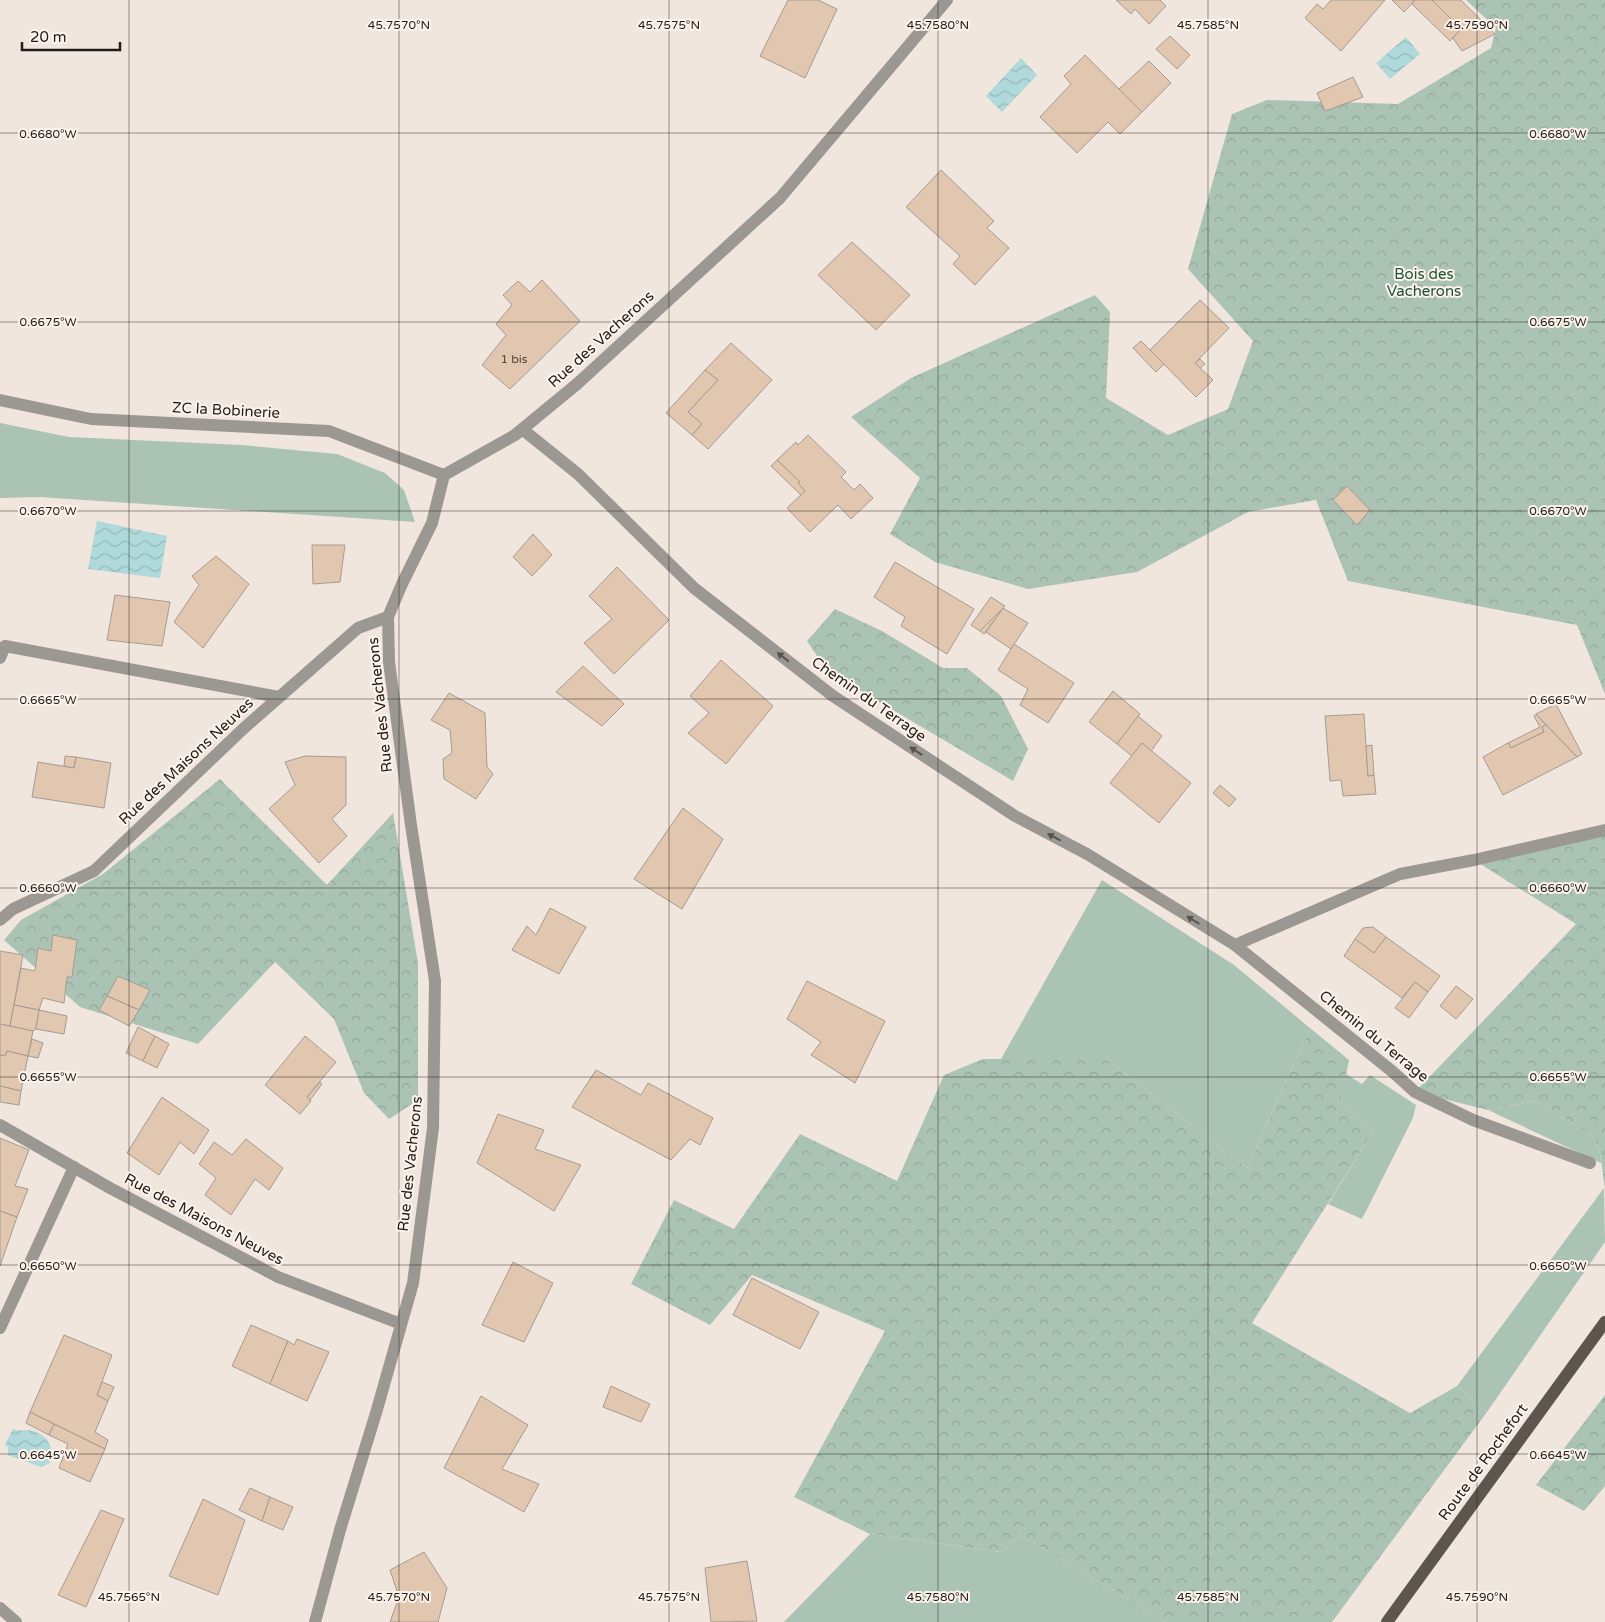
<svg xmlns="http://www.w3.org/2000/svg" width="1605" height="1622" font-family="'Varela Round',sans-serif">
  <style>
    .green { fill: #abc3b5 }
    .forest { fill: url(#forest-crowns) }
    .water { fill: url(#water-waves) }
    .building { fill: #e1c7af; stroke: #a59b92 }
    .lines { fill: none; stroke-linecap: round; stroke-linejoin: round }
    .minor { stroke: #9b9893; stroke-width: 12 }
    .major { stroke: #5c564e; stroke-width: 12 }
    .oneway { fill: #575450 }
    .ticks { fill: none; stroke: #201c19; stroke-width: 1; stroke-opacity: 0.45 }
    .labels { text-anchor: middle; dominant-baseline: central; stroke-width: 4; stroke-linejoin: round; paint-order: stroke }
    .number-label { font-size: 12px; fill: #50473e }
    .park-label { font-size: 15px; fill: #1b5339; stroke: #fef3ea }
    .street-label { font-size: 15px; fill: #201c19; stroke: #fef3ea }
    .ticks-label { font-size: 12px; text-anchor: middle; fill: #201c19; stroke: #fef3ea; stroke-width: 4; stroke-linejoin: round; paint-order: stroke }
  </style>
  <defs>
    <pattern id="forest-crowns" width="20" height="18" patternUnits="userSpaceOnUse" patternTransform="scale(1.25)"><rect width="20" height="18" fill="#abc3b5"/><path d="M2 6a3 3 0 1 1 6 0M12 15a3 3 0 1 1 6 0" fill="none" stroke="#93a79b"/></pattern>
    <pattern id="water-waves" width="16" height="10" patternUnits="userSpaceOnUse" patternTransform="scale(1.25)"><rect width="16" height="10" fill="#afd9da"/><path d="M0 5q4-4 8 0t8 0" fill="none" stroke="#96baba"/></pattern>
  </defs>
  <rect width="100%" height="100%" fill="#f1e6dd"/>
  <g class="green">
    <polygon points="0,423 69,437 242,445 337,454 385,473 404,490 415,522 39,497 0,498"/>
    <polygon points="1102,880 1234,965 1310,1028 1247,1168 1106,1059 1001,1059"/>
    <polygon points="1346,1074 1362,1084 1370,1075 1416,1105 1413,1118 1362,1219 1328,1204 1373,1132 1341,1099"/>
    <polygon points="1536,1101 1593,1136 1600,1153 1601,1163 1488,1110"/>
    <polygon points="1604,1188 1605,1242 1487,1412 1457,1386"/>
    <polygon points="870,1534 1001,1552 1021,1535 1166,1622 784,1622"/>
  </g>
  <g class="forest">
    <polygon points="1466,0 1605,0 1605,694 1577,625 1348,581 1316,500 1248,512 1137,572 1028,589 935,562 890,534 920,478 851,417 911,378 1095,295 1110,312 1106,398 1168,435 1228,409 1253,341 1188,269 1232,114 1267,100 1398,104 1491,48 1496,28"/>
    <polygon points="835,609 882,631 943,668 967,668 1001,696 1028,749 1013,781 827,671 807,641"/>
    <polygon points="220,779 327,885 393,813 418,963 418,1100 389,1119 364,1093 334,1019 275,962 198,1044 80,1007 4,940 21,920 103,874"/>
    <polygon points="1605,830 1605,1189 1600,1153 1593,1136 1536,1101 1488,1110 1415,1092 1576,924 1474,860"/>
    <polygon points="1310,1028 1349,1060 1341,1099 1373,1132 1252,1323 1410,1413 1457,1386 1487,1412 1332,1622 1166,1622 1021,1535 1001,1552 870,1534 794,1497 885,1331 752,1275 710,1325 631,1284 674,1200 734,1229 800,1134 897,1181 944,1075 983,1059 1106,1059 1247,1168"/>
    <polygon points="1605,1395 1605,1486 1584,1511 1536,1485"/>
  </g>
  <g class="water">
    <polygon points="1406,37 1420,54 1390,79 1376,63"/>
    <polygon points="1021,58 1037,75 1002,112 986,96"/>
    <polygon points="97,521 167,536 160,578 88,569"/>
    <path d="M13,1429C20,1432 26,1429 33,1431C49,1436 55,1449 50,1463L41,1467L8,1455V1447L5,1445Z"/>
  </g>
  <g class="building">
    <polygon points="788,0 818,0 837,9 805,78 760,56"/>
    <polygon points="1116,0 1160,0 1166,6 1149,24 1135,9 1131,14"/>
    <polygon points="1331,0 1385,0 1341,51 1305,18 1317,4 1323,9"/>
    <polygon points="1392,0 1415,0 1404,12"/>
    <polygon points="1415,0 1432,0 1461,29 1450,41 1412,4"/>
    <polygon points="1432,0 1461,0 1495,34 1462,51 1453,38 1461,29"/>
    <polygon points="1170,36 1190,55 1177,69 1156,49"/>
    <polygon points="1085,55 1142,112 1120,134 1108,122 1077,153 1040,117 1071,84 1064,76"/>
    <polygon points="1149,61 1171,83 1142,112 1119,89"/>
    <polygon points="1353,77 1363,97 1325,111 1317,93"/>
    <polygon points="941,170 994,221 987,228 1009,248 975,285 953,264 960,256 906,207"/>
    <polygon points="852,242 910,295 876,330 818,275"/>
    <polygon points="542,280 580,321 510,389 482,365 506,335 496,324 512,305 503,295 518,281 530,292"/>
    <polygon points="1200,300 1229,328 1195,363 1213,380 1196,397 1150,350"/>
    <polygon points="1141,341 1164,364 1156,372 1133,348"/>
    <polygon points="731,343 772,380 708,449 692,435 702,424 688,412 718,380 705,370"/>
    <polygon points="1200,359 1205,364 1200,368 1195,363"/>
    <polygon points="705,370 718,380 688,412 702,424 692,435 666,413"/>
    <polygon points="808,435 846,472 841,477 854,490 860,484 873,498 851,519 838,505 810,532 787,508 805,491 798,483 800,482 777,460 796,442 798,445"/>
    <polygon points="777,460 800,482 798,483 805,491 801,495 771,466"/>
    <polygon points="1347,486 1370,510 1357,525 1333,500"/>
    <polygon points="533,534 552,555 532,576 513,557"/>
    <polygon points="312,545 345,545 340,582 313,584"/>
    <polygon points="216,556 249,584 203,648 174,622 199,585 192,576"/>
    <polygon points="895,562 974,609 947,654 901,626 905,617 874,597"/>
    <polygon points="617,567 669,620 614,674 584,643 612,619 589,596"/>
    <polygon points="115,595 170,602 162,646 107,640"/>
    <polygon points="991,597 1005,606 980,631 971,625"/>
    <polygon points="1003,608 984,634 980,631"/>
    <polygon points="1003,608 1028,623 1011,649 986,632"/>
    <polygon points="1014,644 1074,683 1048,723 1020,705 1028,689 998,670"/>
    <polygon points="721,660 773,706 726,764 688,733 709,713 690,696"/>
    <polygon points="583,666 624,704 602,726 556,692"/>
    <polygon points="1113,691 1140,714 1117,744 1089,722"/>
    <polygon points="449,693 485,713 487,767 493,774 476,799 444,779 443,759 452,753 450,730 431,720"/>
    <polygon points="1556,704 1582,754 1577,757 1536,714"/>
    <polygon points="1364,714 1368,776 1374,775 1376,794 1343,796 1341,780 1330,781 1325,716"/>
    <polygon points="1536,714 1546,725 1542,727 1544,732 1511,748 1508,743 1540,727 1534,716"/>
    <polygon points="1138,716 1162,736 1151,751 1142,743 1132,756 1117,744"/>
    <polygon points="1546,725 1577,757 1503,795 1483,757 1508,743 1511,748 1544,732 1542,727"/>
    <polygon points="1142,743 1191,783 1159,823 1110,783"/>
    <polygon points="1372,745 1374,775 1368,776 1366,746"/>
    <polygon points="65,756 76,757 74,768 64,766"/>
    <polygon points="305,756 346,757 346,805 332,819 347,836 319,863 269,809 295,785 285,762"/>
    <polygon points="76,757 111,763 104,808 32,797 38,762 74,768"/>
    <polygon points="1220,785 1236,799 1229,807 1213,793"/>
    <polygon points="683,808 723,839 682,909 634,879"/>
    <polygon points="550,908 586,927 559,974 512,950 527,926 536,935"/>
    <polygon points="1373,927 1386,937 1374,953 1355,939 1363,928"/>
    <polygon points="53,935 77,940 72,977 67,977 64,1003 43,998 39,1010 14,1005 21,968 35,971 38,948 51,951"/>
    <polygon points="1386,937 1440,976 1428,992 1415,982 1402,998 1344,956 1355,939 1374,953"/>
    <polygon points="0,951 23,955 10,1026 0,1024"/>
    <polygon points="118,976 150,990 139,1010 107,996"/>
    <polygon points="807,981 885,1021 855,1083 811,1055 821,1042 787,1019"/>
    <polygon points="1415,982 1428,992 1409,1018 1395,1008"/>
    <polygon points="1456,986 1473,999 1456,1019 1440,1006"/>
    <polygon points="107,996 139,1010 129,1026 99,1010"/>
    <polygon points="14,1005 39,1010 36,1029 33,1031 10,1026"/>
    <polygon points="39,1010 67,1016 64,1034 36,1029"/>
    <polygon points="0,1024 33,1031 28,1056 7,1051 5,1056 0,1055"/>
    <polygon points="138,1027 155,1036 143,1061 126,1053"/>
    <polygon points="155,1036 169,1044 157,1068 143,1061"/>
    <polygon points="305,1036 336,1062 307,1097 311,1101 300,1114 265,1085"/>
    <polygon points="32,1039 43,1043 38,1058 28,1056"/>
    <polygon points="7,1051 28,1056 21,1091 0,1086 0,1055 5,1056"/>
    <polygon points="596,1070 641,1095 648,1083 713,1118 700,1145 690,1139 671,1160 572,1107"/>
    <polygon points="320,1082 322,1084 310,1100 307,1097"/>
    <polygon points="0,1086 21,1091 19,1105 0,1102"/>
    <polygon points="162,1097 209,1130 194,1154 180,1142 159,1175 127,1153"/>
    <polygon points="498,1114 544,1130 535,1149 581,1165 554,1211 477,1163"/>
    <polygon points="0,1138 29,1150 15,1186 28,1189 17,1217 0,1211"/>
    <polygon points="246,1139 283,1168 269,1190 255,1179 231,1215 205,1195 216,1178 199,1164 214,1142 232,1155"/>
    <polygon points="0,1211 17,1217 0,1266"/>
    <polygon points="513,1262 553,1283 524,1342 482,1325"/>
    <polygon points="752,1278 819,1312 800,1349 733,1315"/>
    <polygon points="251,1325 288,1341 270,1384 232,1366"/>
    <polygon points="64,1335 112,1355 97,1395 108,1401 95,1432 108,1440 105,1449 30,1412"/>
    <polygon points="297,1339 329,1352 307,1401 270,1384 288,1341 294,1345"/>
    <polygon points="102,1382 114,1387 108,1401 97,1395"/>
    <polygon points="611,1386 650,1404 641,1422 603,1407"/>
    <polygon points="481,1396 528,1425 502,1469 539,1484 524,1512 444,1468"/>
    <polygon points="30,1412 54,1424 49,1435 26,1423"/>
    <polygon points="54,1424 105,1449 90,1482 59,1468 68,1444 49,1435"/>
    <polygon points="250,1488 270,1497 262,1521 239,1510"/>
    <polygon points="270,1497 293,1507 283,1530 262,1521"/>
    <polygon points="203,1499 245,1520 218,1595 169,1576"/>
    <polygon points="101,1510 124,1519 86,1607 58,1595"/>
    <polygon points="424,1552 447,1588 438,1622 390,1622 399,1597 390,1570"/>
    <polygon points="747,1561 757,1621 711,1622 705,1568"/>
  </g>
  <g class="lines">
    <g class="minor">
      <polyline points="0,400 91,419 329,431 444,475"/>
      <polyline points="522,429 578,474 694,588 833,696 1015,816 1087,854 1235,945 1393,1072 1415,1092 1473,1120 1590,1163"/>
      <polyline points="0,658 5,646 279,697"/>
      <polyline points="0,920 13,909 94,871 243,729 358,628 388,617"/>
      <polyline points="1235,945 1400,874 1474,860 1605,830"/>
      <polyline points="0,1125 110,1188 278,1277 401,1324"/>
      <polyline points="0,1328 74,1167"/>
      <polyline points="0,1608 16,1622"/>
      <polyline points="315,1622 340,1530 376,1413 413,1283 433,1128 435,981 411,825 389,662 388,617 402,584 432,523 444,475 515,435 577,384 780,198 947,0"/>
    </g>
    <polyline class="major" points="1387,1622 1605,1322"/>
  </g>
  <defs><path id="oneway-solid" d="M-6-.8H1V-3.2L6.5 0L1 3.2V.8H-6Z" transform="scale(1.25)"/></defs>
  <g class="oneway">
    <use href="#oneway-solid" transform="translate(783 657) rotate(-142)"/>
    <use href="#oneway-solid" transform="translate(916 751) rotate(-147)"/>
    <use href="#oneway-solid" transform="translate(1054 837) rotate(-152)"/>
    <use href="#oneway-solid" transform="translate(1193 920) rotate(-149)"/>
  </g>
  <path class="ticks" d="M129,0V1622M399,0V1622M669,0V1622M938,0V1622M1208,0V1622M1477,0V1622M0,133H1605M0,322H1605M0,511H1605M0,699H1605M0,888H1605M0,1077H1605M0,1265H1605M0,1454H1605"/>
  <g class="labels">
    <g class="number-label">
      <text x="514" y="359">1 bis</text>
    </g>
    <g class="park-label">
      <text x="1424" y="274">Bois des<tspan x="1424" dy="17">Vacherons</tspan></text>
    </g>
    <g class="street-label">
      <text transform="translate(601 339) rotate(-42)">Rue des Vacherons</text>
      <text transform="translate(226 410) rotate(3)">ZC la Bobinerie</text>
      <text transform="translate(869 699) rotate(35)">Chemin du Terrage</text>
      <text transform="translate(380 705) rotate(-96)">Rue des Vacherons</text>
      <text transform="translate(186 761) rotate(-43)">Rue des Maisons Neuves</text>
      <text transform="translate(1374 1036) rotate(39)">Chemin du Terrage</text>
      <text transform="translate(410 1164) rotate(-84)">Rue des Vacherons</text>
      <text transform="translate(204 1219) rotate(28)">Rue des Maisons Neuves</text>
      <text transform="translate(1483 1462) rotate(-54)">Route de Rochefort</text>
    </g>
  </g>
  <g class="ticks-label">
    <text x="399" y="29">45.7570°N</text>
    <text x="669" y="29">45.7575°N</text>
    <text x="938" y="29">45.7580°N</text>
    <text x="1208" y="29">45.7585°N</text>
    <text x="1477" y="29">45.7590°N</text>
    <text x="1558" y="138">0.6680°W</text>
    <text x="48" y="138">0.6680°W</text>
    <text x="1558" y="326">0.6675°W</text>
    <text x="48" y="326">0.6675°W</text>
    <text x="1558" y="515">0.6670°W</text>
    <text x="48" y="515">0.6670°W</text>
    <text x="1558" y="704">0.6665°W</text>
    <text x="48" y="704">0.6665°W</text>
    <text x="1558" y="892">0.6660°W</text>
    <text x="48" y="892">0.6660°W</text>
    <text x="1558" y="1081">0.6655°W</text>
    <text x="48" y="1081">0.6655°W</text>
    <text x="48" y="1270">0.6650°W</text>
    <text x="1558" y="1270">0.6650°W</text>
    <text x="1558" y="1459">0.6645°W</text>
    <text x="48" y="1459">0.6645°W</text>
    <text x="129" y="1601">45.7565°N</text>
    <text x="399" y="1601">45.7570°N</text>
    <text x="669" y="1601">45.7575°N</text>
    <text x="938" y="1601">45.7580°N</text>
    <text x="1208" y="1601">45.7585°N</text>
    <text x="1477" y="1601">45.7590°N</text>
  </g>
  <path d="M22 42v8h98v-8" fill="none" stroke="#201c19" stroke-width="2.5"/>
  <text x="30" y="42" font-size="15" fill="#201c19" stroke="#fef3ea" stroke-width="4" paint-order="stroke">20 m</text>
</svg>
